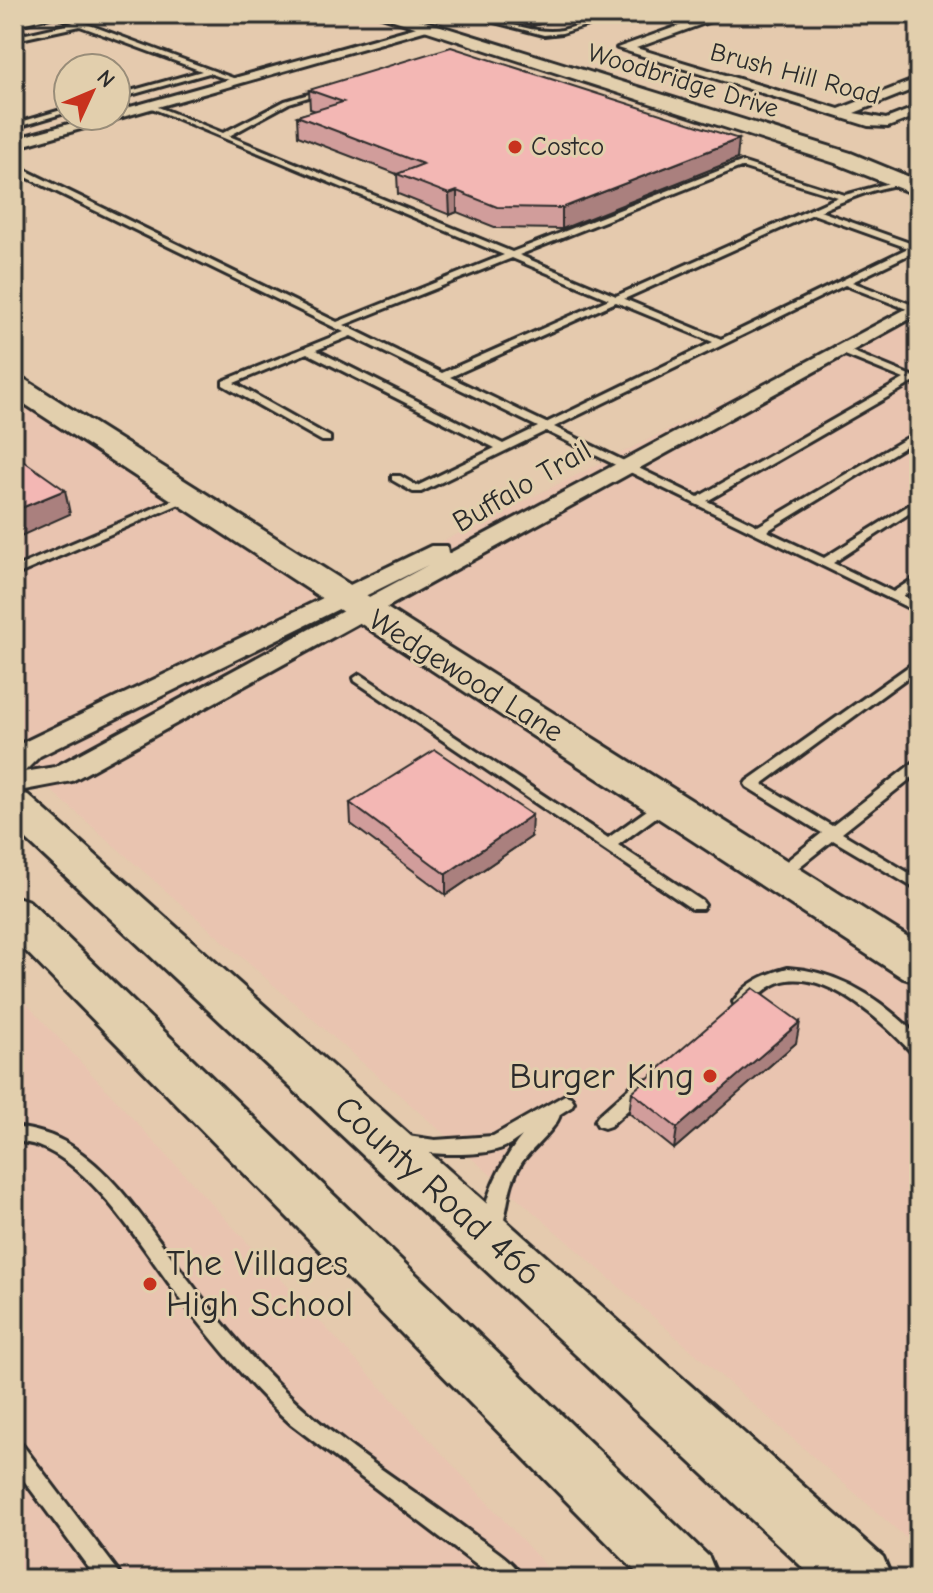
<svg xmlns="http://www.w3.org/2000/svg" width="933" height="1593" font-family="'Comic Neue',sans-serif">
  <rect width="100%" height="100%" fill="#e5caae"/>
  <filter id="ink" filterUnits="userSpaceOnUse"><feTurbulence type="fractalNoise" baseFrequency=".0125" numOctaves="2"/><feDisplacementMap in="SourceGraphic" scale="16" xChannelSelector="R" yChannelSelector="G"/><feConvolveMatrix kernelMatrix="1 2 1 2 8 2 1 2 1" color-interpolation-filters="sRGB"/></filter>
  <g filter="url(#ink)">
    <path fill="#e9c4b0" d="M 919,305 L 919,946 L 351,587 Z
      M 14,397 L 919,985 L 919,1549 L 14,758 Z
      M 14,990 L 558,1579 L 14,1579 Z"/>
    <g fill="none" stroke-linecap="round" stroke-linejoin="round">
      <g stroke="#2b2b2b" stroke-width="6">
        <path id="lane" d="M 47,14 L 60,14 L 241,81 L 238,83 L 209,73 L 116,99 L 116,95 L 202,71 L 80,26 L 25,38 L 14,33 L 14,29 L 26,34 L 74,23 L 54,16 L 14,26 L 14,22 Z
          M 463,14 L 474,14 C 499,20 536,35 562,30 C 583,25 603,14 624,14 L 562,33 L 544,35 Z
          M 323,90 L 328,91 L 289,103 L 229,136 L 512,252 L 741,162 L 845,195 L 904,179 L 919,179 L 919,183 C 885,183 850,198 820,211 L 918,246 L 918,250 L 852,282 L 918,307 L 918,311 L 912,311 L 845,285 L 554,427 L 698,497 L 904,379 L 835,351 L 835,347 L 841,347 L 919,379 L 919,385 L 912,383 L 707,501 L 758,526 L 919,431 L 919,438 L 767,531 L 824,558 L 919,499 L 919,507 L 833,563 L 893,592 L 919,575 L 919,585 L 903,596 L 919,604 L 919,613 L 546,431 L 421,492 L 413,492 L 392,480 L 392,476 L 400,476 L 417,486 L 495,448 L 307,353 L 234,383 L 330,437 L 330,441 L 322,441 L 223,385 L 223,381 L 344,332 L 14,171 L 14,166 L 17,166 L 337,322 L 504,255 L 147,106 L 153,105 L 223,133 L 285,101 ZM 741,167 L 838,197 L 616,296 L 519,255 ZM 813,214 L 908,248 L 721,339 L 624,299 ZM 512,258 L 609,299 L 442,373 L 344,325 ZM 616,302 L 713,342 L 546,423 L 450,377 ZM 351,336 L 538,427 L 503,444 L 316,350 Z
          M 68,108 L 68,112 L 14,128 L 14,124 Z
          M 187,494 L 192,497 L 191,499 L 14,576 L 14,568 Z
          M 919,659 L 919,669 L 762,784 L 832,826 L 914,762 L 919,761 L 919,772 L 842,833 L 919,879 L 919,891 L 833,840 L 784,879 L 774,879 L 772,875 L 774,871 L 822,833 L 747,787 L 745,784 L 747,781 Z
          M 360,674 L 608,838 L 661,800 L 671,800 L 673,803 L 671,806 L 618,845 L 702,901 L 705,905 L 702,909 L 692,909 L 355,681 L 354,678 Z
          M 788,968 C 840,971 884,1001 919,1038 L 919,1056 L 913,1054 C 886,1024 832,974 788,980 C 771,982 759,996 747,1006 L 741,1008 L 735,1006 L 733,1002 C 746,982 766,974 788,968 Z
          M 643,1079 L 649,1081 L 651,1086 L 649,1091 L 610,1126 L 604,1128 L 598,1126 L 595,1121 L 598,1116 L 637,1081 Z
          M 565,1095 L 571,1097 L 574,1102 L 571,1107 L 560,1114 C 558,1127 531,1149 522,1162 C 505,1188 510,1210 499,1234 L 493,1236 L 487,1234 C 475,1208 505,1156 522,1136 C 515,1141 507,1147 499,1149 C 477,1157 417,1155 395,1147 L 392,1142 L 395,1137 L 401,1135 L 435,1140 L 493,1136 Z
          M 14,1127 C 35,1130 53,1134 71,1146 C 115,1174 145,1222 176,1263 C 209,1308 245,1353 286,1392 C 342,1447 412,1488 474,1535 C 490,1547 515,1561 523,1579 L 495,1579 L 291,1424 C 250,1387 216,1344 182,1301 C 145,1253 96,1167 38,1146 C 31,1143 22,1142 14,1141 Z
          M 14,1440 L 21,1443 L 118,1571 L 121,1579 L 97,1579 L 14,1467 Z"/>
      </g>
      <g stroke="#2b2b2b" stroke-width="6">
        <path id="street" d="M 712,14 L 730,14 L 636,48 L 839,109 L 919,78 L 919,87 L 854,113 L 886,119 L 919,106 L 919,115 L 888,127 L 868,126 L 617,48 Z
          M 424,25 L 434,28 L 14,148 L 14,139 L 98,116 L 116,116 L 116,111 Z
          M 919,302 L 919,314 L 72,781 L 14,792 L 14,750 L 20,744 L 431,546 L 447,546 L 448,554 ZM 428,565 L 55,767 L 24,772 L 40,756 Z"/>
      </g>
      <g stroke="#2b2b2b" stroke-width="6">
        <path id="secondary" d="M 375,14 L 402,14 L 851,153 L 919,181 L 919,196 L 835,163 Z
          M 14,377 L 24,379 L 919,944 L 919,983 L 903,978 L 14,397 Z
          M 14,791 L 28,795 L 883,1557 L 892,1579 L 815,1579 L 14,828 Z
          M 14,896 L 29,901 L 709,1557 L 718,1579 L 643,1579 L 14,939 Z"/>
      </g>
      <use href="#lane" fill="#e2cfad" fill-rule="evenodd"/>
      <use href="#street" fill="#e2cfad" fill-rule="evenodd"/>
      <use href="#secondary" fill="#e2cfad" fill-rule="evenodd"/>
    </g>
    <path fill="#d19d9b" stroke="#2b2b2b" stroke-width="2" d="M 495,14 L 577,14 L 533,26 Z
      M 309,90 L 737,159 L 562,229 L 497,228 L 457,212 L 450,215 L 398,194 L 397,174 L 298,136 L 297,116 L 316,111 L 310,109 Z
      M 350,803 L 531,837 L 446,895 L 351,824 Z
      M 796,1043 L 674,1149 L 629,1113 L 632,1092 Z"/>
    <path fill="#aa807e" stroke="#2b2b2b" stroke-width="2" d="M 534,14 L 577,14 L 533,26 Z
      M 739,139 L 737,159 L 562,229 L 562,208 Z
      M 457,191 L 457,212 L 450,215 L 449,194 Z
      M 65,490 L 70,514 L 14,539 L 14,511 Z
      M 532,815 L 531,837 L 446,895 L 446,874 Z
      M 800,1022 L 796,1043 L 674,1149 L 677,1128 Z"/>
    <path fill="#f3b7b4" stroke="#2b2b2b" stroke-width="2" d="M 451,47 L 739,139 L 562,208 L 497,207 L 457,191 L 449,194 L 397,174 L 423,164 L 297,116 L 343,102 L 309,90 Z
      M 14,454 L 65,490 L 14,511 Z
      M 435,750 L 532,815 L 446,874 L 350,803 Z
      M 753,988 L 800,1022 L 677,1128 L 632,1092 Z"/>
  </g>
  <g fill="#c8321e" stroke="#e2cfad" stroke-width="3">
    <circle cx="515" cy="147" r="8"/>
    <circle cx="710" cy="1076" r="8"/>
    <circle cx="150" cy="1284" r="8"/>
  </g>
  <g text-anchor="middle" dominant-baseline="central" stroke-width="6" stroke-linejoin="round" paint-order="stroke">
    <g font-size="26" fill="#2b2b2b" stroke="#e2cfad">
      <text transform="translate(795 74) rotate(15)">Brush Hill Road</text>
      <text transform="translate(683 81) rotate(17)">Woodbridge Drive</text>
    </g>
    <g font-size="26" fill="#2b2b2b" stroke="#e2cfad" text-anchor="start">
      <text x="531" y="147">Costco</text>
    </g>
    <g font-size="30" fill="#2b2b2b" stroke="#e2cfad">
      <text transform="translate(522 486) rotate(-30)">Buffalo Trail</text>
      <text transform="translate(466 676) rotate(32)">Wedgewood Lane</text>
    </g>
    <g font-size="36" fill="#2b2b2b" stroke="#e2cfad" text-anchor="end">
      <text x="694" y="1076">Burger King</text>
      <text x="166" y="1263" text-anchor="start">The Villages<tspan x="166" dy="41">High School</tspan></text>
    </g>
    <g font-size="36" fill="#2b2b2b" stroke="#e2cfad">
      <text transform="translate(438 1191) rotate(42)">County Road 466</text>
    </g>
  </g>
  <rect width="933" height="1593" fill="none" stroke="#e2cfad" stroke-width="48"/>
  <rect x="24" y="24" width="885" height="1545" fill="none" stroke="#2b2b2b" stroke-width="3" filter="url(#ink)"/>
  <g transform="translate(92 92) rotate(46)"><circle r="38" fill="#e2cfad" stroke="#998d79" stroke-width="2"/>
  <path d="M0-6L14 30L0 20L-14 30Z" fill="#c8321e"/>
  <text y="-12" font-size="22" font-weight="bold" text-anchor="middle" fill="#2b2b2b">N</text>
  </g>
</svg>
